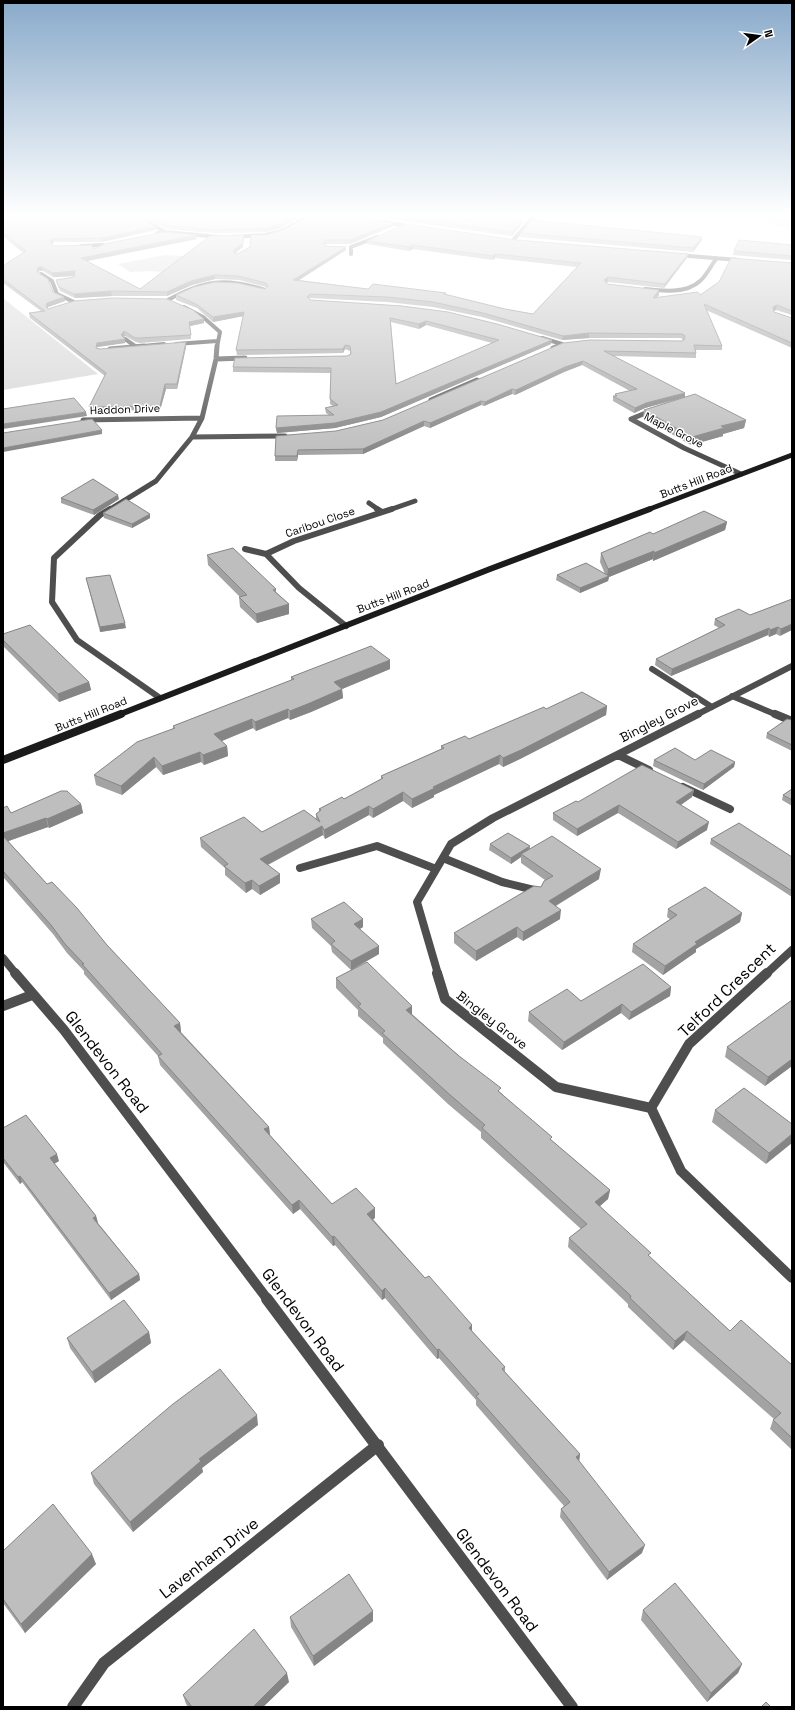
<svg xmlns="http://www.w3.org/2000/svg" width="795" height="1710" font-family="'Space Grotesk',sans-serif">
  <rect width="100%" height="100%" fill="#fff"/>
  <path fill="#d5d5d5" d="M 754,217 L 792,217 L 792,230 Z
    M 165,255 L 212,258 L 192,274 L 150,271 L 130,272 L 118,264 Z
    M 3,298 L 98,374 L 3,390 Z"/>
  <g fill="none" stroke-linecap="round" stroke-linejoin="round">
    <path stroke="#4e4e4e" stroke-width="4" d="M 146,221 L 165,232
      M 383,222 L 413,227
      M 157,233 L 165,232 L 219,237
      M 233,237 L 266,235 L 282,231 L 308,217
      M 514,239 L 533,217
      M 81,246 L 103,245
      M 351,254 L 351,247 L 377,237
      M 677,255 L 739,260
      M 41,274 L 52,281 L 57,294 L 74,302
      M 645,289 C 662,291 686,294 700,281 C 707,275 711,265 717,258
      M 168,300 C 204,280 225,277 265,290
      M 184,307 L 203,317 L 220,332 L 217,347
      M 542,338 L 562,344 L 556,347
      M 125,339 L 135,346
      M 176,344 L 217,341
      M 133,347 L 164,344"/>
    <path stroke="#4e4e4e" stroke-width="5" d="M 553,348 L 558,346
      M 110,349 L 144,346
      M 216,359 L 245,358
      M 431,400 L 477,380
      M 653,410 L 631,419 L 684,448 L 741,474
      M 83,420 L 202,418
      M 192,437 L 285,436
      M 369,503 L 379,510
      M 109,510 L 156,481 L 192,437 L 202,418 L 216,359 L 217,346
      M 389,510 L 415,501"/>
    <path stroke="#4e4e4e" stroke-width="6" d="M 110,509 L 100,515 L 54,558 L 52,602 L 77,640 L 160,698
      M 377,509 L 382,512
      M 245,549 L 266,554
      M 346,626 L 299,588 L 266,554 L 294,541 L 392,509
      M 652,669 L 712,707
      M 732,696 L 777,715
      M 696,715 L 792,666"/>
    <path stroke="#4e4e4e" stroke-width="8" d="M 775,714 L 792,721
      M 618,755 L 649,770
      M 683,787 L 730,809
      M 443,858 L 502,882 L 538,891
      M 300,868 L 377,846 L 436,869
      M 3,958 L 16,974
      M 438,974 L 417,902 L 451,844 L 493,818 L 698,714
      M 766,974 L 792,950"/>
    <path stroke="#4e4e4e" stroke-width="10" d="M 15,973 L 64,1030 L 268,1300
      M 437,973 L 445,999 L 556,1087 L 651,1108
      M 767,973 L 689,1044 L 651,1108 L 681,1171 L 792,1278
      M 3,1006 L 32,995"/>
    <path stroke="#4e4e4e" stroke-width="12" d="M 267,1299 L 572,1707
      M 73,1707 L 104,1663 L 378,1445"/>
    <path stroke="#1b1b1b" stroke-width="5" d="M 647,510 L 792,455"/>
    <path stroke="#1b1b1b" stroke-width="6" d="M 118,715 L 490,569 L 650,509"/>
    <path stroke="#1b1b1b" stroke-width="8" d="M 3,760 L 121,714"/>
  </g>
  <path fill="#a3a3a3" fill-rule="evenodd" d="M 3,217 L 300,217 L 281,228 L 266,232 L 214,233 L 166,229 L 146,218 L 143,219 L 155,230 L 102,242 L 54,242 L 52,244 L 53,246 L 92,248 L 95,249 L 197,235 L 197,239 L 87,261 L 140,289 L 244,239 L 243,247 L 234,253 L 237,254 L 250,247 L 266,235 L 393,223 L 393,226 L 350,244 L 326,244 L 325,245 L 325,246 L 346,250 L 299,280 L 368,289 L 446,295 L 505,309 L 533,314 L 577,267 L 495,258 L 493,260 L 413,249 L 409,251 L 367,244 L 367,241 L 516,240 L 688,254 L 687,258 L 664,288 L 608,282 L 606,283 L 607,284 L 659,295 L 657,297 L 700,295 L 792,263 L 792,315 L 776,310 L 774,311 L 774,312 L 792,318 L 792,348 L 706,310 L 722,346 L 722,350 L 695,350 L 696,353 L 696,358 L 613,356 L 685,397 L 746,420 L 744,428 L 723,434 L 723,436 L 691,445 L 643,418 L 644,410 L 674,400 L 645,408 L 634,413 L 613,401 L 613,396 L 615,396 L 615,394 L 630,391 L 582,365 L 564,372 L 515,395 L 512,394 L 484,406 L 481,405 L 430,428 L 424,426 L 363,454 L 298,455 L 297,461 L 275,461 L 275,456 L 336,431 L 383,420 L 563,343 L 682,341 L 683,340 L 681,338 L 589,338 L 562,340 L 482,317 L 433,307 L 387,302 L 310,298 L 309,299 L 311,300 L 402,306 L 551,344 L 381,417 L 335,428 L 277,433 L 276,428 L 329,415 L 326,413 L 325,408 L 333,406 L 330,404 L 331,373 L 233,372 L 233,367 L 347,356 L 350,354 L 350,351 L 345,349 L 343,353 L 237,355 L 236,350 L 243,316 L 213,322 L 197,308 L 176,300 L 176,295 L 265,289 L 267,288 L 266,287 L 239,280 L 215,279 L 192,285 L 167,296 L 112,296 L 75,298 L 60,291 L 57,284 L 56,280 L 74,277 L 74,276 L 53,277 L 43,271 L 39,271 L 39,273 L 53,292 L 65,301 L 48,307 L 48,309 L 204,323 L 190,326 L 191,339 L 140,343 L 136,342 L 125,336 L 123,337 L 125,339 L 125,343 L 97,347 L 97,348 L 100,349 L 186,347 L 177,389 L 166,389 L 160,410 L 90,411 L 89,407 L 105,376 L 30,318 L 29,313 L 41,311 L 3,283 L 3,266 L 23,253 L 3,236 ZM 391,322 L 419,329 L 426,325 L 492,343 L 396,384 Z
    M 376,217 L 441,217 L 471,219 L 508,218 L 523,219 L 523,223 L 512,236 Z
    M 521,233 L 702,240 L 693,252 L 520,237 Z
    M 792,245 L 792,260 L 733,255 L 734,251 Z
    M 61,498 L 119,499 L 94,515 L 61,503 Z
    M 103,513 L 150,518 L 132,528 L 104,518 Z
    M 727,522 L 725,530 L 653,561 L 653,559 L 609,577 L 608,581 L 580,593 L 556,580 L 557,575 L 605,574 L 600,562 L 601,553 L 653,534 Z
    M 207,555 L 276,589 L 276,592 L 289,604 L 289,614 L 257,623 L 240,607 L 239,597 L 240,597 L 208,565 Z
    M 86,578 L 126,628 L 100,632 Z
    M 792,599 L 780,636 L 776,634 L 769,637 L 768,635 L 671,676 L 655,665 L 656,659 L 719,628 L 714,625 L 715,619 L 750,615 Z
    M 3,634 L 89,682 L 91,690 L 59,702 L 3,646 Z
    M 390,669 L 342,689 L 343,698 L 311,712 L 290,720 L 288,718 L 256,731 L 253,728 L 221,741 L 227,746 L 228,756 L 204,765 L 201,762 L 163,775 L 156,767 L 122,795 L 96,785 L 94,775 L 173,729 L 173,726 L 291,680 L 291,677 Z
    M 607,706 L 606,715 L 520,759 L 503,767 L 499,764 L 434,795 L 434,797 L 412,808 L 403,801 L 373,818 L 369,815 L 325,839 L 323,835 L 268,865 L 280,883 L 260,895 L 252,889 L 246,893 L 225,875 L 225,868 L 201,847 L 200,838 L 262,832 L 316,819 L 316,814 L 319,812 L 319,809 L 344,799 L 381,779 L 381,776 L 441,749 L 441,746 L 469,739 L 546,709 Z
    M 792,720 L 792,751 L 766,738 L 767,733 Z
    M 654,760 L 695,760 L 735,762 L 734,767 L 703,790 L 653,766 Z
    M 792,789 L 792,806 L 782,800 L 783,795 Z
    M 694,790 L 692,797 L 680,805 L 707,830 L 676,849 L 618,813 L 577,836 L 553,820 L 553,813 L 578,802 Z
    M 81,804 L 83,813 L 49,828 L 48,827 L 8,841 L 47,884 L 107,945 L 180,1023 L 181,1032 L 269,1127 L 270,1135 L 332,1204 L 375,1218 L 373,1219 L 425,1278 L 472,1325 L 472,1331 L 505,1367 L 505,1372 L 580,1454 L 579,1461 L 642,1553 L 607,1580 L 560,1517 L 561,1509 L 564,1506 L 476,1405 L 476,1400 L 439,1358 L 437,1359 L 385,1298 L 382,1300 L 335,1245 L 333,1246 L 300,1209 L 293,1214 L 160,1065 L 158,1056 L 84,974 L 84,971 L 67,953 L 53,934 L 3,877 L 3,808 L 11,813 Z
    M 711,839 L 792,857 L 792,897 L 710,844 Z
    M 490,844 L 530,849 L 599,879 L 556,906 L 560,919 L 523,941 L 517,937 L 476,961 L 454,943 L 454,933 L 541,887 L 545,880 L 521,863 L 521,857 L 511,864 L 489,850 Z
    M 668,909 L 742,913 L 740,922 L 696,949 L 696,952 L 663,975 L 632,952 L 633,944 L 670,919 L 667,917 Z
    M 311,919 L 363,919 L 363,927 L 360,929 L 379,954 L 351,970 L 332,952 L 331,946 L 312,928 Z
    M 336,978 L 412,1014 L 501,1093 L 552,1141 L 610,1190 L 608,1199 L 600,1206 L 650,1257 L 730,1331 L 792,1365 L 792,1450 L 770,1429 L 773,1420 L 774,1419 L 684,1340 L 673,1350 L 628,1307 L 628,1304 L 568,1247 L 569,1238 L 581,1229 L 481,1138 L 481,1132 L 448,1104 L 383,1043 L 383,1038 L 358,1016 L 358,1010 L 336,988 Z
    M 671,987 L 670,996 L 629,1020 L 621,1013 L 562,1050 L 528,1021 L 529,1012 L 581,1001 Z
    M 792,1000 L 792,1066 L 765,1086 L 725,1057 L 727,1047 Z
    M 715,1110 L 792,1124 L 766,1164 L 712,1122 Z
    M 3,1128 L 59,1161 L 54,1164 L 96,1216 L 98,1223 L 139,1274 L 140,1280 L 111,1300 L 22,1182 L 20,1184 L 3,1162 Z
    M 149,1332 L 151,1343 L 95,1383 L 70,1348 L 67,1338 Z
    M 258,1425 L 202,1468 L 203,1472 L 133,1532 L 94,1484 L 91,1473 Z
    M 3,1551 L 96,1564 L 25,1633 L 3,1603 Z
    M 643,1610 L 742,1664 L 738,1673 L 707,1702 L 641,1620 Z
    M 373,1611 L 373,1621 L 314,1666 L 291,1627 L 290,1617 Z
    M 289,1682 L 263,1707 L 188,1707 L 186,1704 L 183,1695 Z"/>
  <path fill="#858585" d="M 293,217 L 300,217 L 281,228 L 266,232 L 265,228 Z
    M 523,219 L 523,223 L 512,236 L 512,232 Z
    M 393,223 L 393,226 L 350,244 L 350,240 Z
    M 155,227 L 155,230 L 102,242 L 102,238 Z
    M 197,235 L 197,239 L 82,262 L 81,258 Z
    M 243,235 L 243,247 L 234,254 L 234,250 Z
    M 702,237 L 702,240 L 693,252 L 693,248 Z
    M 53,239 L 54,242 L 51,245 L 50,241 Z
    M 413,245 L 413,249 L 409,251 L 409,247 Z
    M 346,247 L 346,250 L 293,284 L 293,280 Z
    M 495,254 L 495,258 L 493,260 L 493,256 Z
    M 688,254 L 687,258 L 664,288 L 665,284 Z
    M 38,267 L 42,267 L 43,271 L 39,271 L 38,276 L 37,272 Z
    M 75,271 L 75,276 L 53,277 L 52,273 Z
    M 215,275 L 215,279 L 192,285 L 167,296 L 167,292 L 191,281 Z
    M 608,277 L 608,282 L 604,284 L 604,280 Z
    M 659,290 L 659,295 L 653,302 L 653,298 Z
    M 111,291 L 112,296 L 75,298 L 74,294 Z
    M 64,297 L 65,301 L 48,307 L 47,311 L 46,306 L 47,303 Z
    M 777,305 L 776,310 L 772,311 L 773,307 Z
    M 244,312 L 244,316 L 213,322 L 213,317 Z
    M 204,319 L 204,323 L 190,326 L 189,322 Z
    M 426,321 L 426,325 L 419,329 L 419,324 Z
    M 124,331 L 125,336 L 122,339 L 121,335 Z
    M 589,333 L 589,338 L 562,340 L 563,336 Z
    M 125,339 L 125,343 L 97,347 L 97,352 L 96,348 L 97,343 Z
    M 552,340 L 551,344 L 381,417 L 335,428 L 277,433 L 276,428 L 335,423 Z
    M 186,342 L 186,347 L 177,389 L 177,384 Z
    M 345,345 L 345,349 L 343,353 L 343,349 Z
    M 583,361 L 582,365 L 564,372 L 515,395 L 516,390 L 565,367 Z
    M 165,384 L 166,389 L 160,410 L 160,406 Z
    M 512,389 L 512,394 L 484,406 L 485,402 Z
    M 685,393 L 685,397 L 645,408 L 634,413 L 635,408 L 646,403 Z
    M 481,401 L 481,405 L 430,428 L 430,423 Z
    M 86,412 L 87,416 L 3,429 L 3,424 Z
    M 746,420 L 744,428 L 723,434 L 723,436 L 691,445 L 692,437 L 721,426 Z
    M 424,421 L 424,426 L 363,454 L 363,449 Z
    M 102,430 L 102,434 L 3,452 L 3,448 Z
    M 298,450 L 298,455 L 297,461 L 297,456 Z
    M 118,495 L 119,499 L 94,515 L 93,510 Z
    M 150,514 L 150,518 L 132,528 L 132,524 Z
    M 727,522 L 725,530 L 653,561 L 654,553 Z
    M 654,551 L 653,559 L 609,577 L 608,581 L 580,593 L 580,588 L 607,577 L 608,569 Z
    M 289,604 L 289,614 L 257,623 L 256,614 Z
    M 125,623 L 126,628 L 100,632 L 100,627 Z
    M 792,624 L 792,630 L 780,636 L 781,629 Z
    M 778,627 L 776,634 L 769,637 L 770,630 Z
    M 769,628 L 768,635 L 671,676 L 672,669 Z
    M 390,660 L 390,669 L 335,692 L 334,682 Z
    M 89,682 L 91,690 L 59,702 L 58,694 Z
    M 342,689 L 343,698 L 311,712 L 290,720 L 290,711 Z
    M 607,706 L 606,715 L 520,759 L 503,767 L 503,758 Z
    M 288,709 L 288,718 L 256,731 L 255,722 Z
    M 252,719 L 253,728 L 215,744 L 214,734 Z
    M 227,746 L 228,756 L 204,765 L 203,755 Z
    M 200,752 L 201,762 L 163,775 L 162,766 Z
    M 500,755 L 499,764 L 434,795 L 434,797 L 412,808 L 412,799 L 433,787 Z
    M 154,757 L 156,767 L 122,795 L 121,786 Z
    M 735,762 L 734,767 L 703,790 L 704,784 Z
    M 694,790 L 692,797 L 674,810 L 676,802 Z
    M 403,792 L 403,801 L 373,818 L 373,809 Z
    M 81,804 L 83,813 L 49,828 L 47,819 Z
    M 619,805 L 618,813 L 577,836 L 577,829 Z
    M 369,806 L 369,815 L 325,839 L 324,830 Z
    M 46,818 L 48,827 L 3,843 L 3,833 Z
    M 709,822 L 707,830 L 676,849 L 678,842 Z
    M 322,826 L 323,835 L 261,868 L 260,859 Z
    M 530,846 L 529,852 L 521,854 L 521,857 L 511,864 L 511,858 Z
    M 601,869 L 599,879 L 548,910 L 549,901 Z
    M 280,874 L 280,883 L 260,895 L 259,886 Z
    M 252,880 L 252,889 L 246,893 L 245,883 Z
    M 561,910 L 560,919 L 523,941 L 523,932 Z
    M 742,913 L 740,922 L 696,949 L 696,952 L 663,975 L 665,966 L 695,942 Z
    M 363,919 L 363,927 L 354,932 L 354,924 Z
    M 517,927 L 517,937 L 476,961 L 476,951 Z
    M 379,946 L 379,954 L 351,970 L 351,961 Z
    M 671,987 L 670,996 L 629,1020 L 631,1012 Z
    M 622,1004 L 621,1013 L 562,1050 L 564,1042 Z
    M 412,1006 L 412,1016 L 406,1010 Z
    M 180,1023 L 181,1032 L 176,1035 L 174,1026 Z
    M 792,1059 L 792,1066 L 765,1086 L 768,1077 Z
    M 269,1127 L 270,1136 L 264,1129 Z
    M 792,1134 L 792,1143 L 766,1164 L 769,1153 Z
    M 57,1154 L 59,1161 L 52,1165 L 50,1158 Z
    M 20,1176 L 22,1182 L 20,1184 L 18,1177 Z
    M 610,1190 L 608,1199 L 593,1212 L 595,1202 Z
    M 299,1200 L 300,1209 L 293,1214 L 292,1205 Z
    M 375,1208 L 375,1218 L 368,1223 L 367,1214 Z
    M 96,1216 L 98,1223 L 93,1218 Z
    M 334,1236 L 335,1245 L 333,1246 L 332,1237 Z
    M 139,1274 L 140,1280 L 111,1300 L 109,1293 Z
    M 385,1288 L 385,1298 L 382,1300 L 382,1291 Z
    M 472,1325 L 472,1335 L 469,1328 Z
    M 687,1331 L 684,1340 L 673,1350 L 675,1341 Z
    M 149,1332 L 151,1343 L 95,1383 L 92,1372 Z
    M 439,1349 L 439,1358 L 437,1359 L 437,1350 Z
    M 257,1415 L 258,1425 L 202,1468 L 203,1472 L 133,1532 L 130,1522 L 199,1459 Z
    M 580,1454 L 579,1462 L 576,1457 Z
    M 645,1545 L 642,1553 L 607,1580 L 609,1572 Z
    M 92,1554 L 96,1564 L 25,1633 L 21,1624 Z
    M 373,1611 L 373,1621 L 314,1666 L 313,1656 Z
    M 742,1664 L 738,1673 L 707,1702 L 711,1693 Z
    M 287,1673 L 289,1682 L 263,1707 L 253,1707 Z"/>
  <path fill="#bebebe" stroke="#858585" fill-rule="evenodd" d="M 3,217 L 143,217 L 143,219 L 155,227 L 102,238 L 53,239 L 50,241 L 53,246 L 92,245 L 92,248 L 95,249 L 104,244 L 165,232 L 197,235 L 81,258 L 140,289 L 210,236 L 243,235 L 243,243 L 234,250 L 234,253 L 237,254 L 250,247 L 251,235 L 266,235 L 283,230 L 308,217 L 354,217 L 393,223 L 350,240 L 325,240 L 323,243 L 325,246 L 346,247 L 293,280 L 368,289 L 373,284 L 446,293 L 444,294 L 505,309 L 533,314 L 581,263 L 495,254 L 493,256 L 413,245 L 409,247 L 367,241 L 406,224 L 516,240 L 688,254 L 665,284 L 608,277 L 604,280 L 607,284 L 659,290 L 653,298 L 698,292 L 700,295 L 719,282 L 731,258 L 792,263 L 792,311 L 777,305 L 773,307 L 774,312 L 792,318 L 792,343 L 704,304 L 722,346 L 694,345 L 696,353 L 604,351 L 685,393 L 646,403 L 635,408 L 613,396 L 617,396 L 615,394 L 637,389 L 583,361 L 565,367 L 516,390 L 512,389 L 485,402 L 481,401 L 430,423 L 424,421 L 363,449 L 298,450 L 297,456 L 275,456 L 276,436 L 336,431 L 383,420 L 563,343 L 590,340 L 682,341 L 684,340 L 685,336 L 682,334 L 589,333 L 563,336 L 483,313 L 433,302 L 387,297 L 310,294 L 307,297 L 311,300 L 402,306 L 448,312 L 497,324 L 552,340 L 381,412 L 335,423 L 276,428 L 277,416 L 334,415 L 325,408 L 338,405 L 330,399 L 331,368 L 233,367 L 235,358 L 347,356 L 351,354 L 350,346 L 345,345 L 343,349 L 236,350 L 244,312 L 213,317 L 196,304 L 176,295 L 194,287 L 215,282 L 237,283 L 265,289 L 268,286 L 266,283 L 238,276 L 215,275 L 191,281 L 167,292 L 111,291 L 74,294 L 59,287 L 56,280 L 74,277 L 75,271 L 52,273 L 42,267 L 38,267 L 37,272 L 48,279 L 53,292 L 64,297 L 47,303 L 46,306 L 48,309 L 74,301 L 112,298 L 167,299 L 193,310 L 204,319 L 189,322 L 191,335 L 140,338 L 135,338 L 124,331 L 121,335 L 125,339 L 97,343 L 96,348 L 100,349 L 186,342 L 177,384 L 165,384 L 160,406 L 89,407 L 106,373 L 29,313 L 45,311 L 3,279 L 3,266 L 26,251 L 3,233 ZM 390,318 L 419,324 L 426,321 L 499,340 L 396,384 Z
    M 152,217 L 293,217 L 281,224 L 265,228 L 214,230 L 166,225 Z
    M 403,217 L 441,217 L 471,219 L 473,217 L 508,217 L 508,218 L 523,219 L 512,232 Z
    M 532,220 L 702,237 L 693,248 L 521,233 Z
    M 739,240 L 792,245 L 792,256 L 734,251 Z
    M 695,394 L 746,420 L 721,426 L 724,428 L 692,437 L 644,410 Z
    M 74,398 L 86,412 L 3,424 L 3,409 Z
    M 92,419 L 102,430 L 3,448 L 3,433 Z
    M 93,479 L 118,495 L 93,510 L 61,498 Z
    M 126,499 L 150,514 L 132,524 L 103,513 Z
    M 704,511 L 727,522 L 654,553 L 654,551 L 608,569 L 601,553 L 650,532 L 653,534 Z
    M 233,548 L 276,589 L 273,590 L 289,604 L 256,614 L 239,597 L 247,595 L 207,555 Z
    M 586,563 L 609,576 L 580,588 L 557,575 Z
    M 110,575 L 125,623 L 100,627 L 86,578 Z
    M 792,599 L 792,624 L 781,629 L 778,627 L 770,630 L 769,628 L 672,669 L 656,659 L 725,625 L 715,619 L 739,609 L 750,615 Z
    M 30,625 L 89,682 L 58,694 L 3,640 L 3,634 Z
    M 371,646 L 390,660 L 334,682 L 342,689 L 310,703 L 290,711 L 288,709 L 255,722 L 252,719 L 214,734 L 227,746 L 203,755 L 200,752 L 162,766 L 154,757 L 121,786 L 94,775 L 137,742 L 175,728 L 173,726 L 294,679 L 291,677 Z
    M 582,692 L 607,706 L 521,750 L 503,758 L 500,755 L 433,787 L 435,788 L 412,799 L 403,792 L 373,809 L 369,806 L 324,830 L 322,826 L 260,859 L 280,874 L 259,886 L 252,880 L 245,883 L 224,866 L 228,864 L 200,838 L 244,817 L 262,832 L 304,810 L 320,822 L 316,814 L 321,810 L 319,809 L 342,797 L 344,799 L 383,778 L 381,776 L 444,748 L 441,746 L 465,736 L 469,739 L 544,707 L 546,709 Z
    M 787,719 L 792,720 L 792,745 L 767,733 Z
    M 675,748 L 695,760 L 711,750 L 735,762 L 704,784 L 654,760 Z
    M 642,765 L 694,790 L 676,802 L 709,822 L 678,842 L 619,805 L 577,829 L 553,813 L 576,801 L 578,802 Z
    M 792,789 L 792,800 L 783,795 Z
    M 61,791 L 67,791 L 81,804 L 47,819 L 46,818 L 3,833 L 3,808 L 7,806 L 11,813 Z
    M 739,823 L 792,857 L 792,891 L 711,839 Z
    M 508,833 L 530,846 L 511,858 L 490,844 Z
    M 3,836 L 47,884 L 52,882 L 77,908 L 107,945 L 180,1023 L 174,1026 L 269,1127 L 264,1129 L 332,1204 L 356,1188 L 375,1208 L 367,1214 L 425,1278 L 429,1276 L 472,1325 L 469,1328 L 505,1367 L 502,1369 L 580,1454 L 576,1457 L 645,1545 L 609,1572 L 561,1509 L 570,1502 L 476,1396 L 479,1394 L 439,1349 L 437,1350 L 385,1288 L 382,1291 L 334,1236 L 332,1237 L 299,1200 L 292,1205 L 158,1056 L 162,1054 L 82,964 L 84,964 L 65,944 L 51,925 L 3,871 Z
    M 552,836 L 601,869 L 549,901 L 561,910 L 523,932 L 517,927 L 476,951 L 454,933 L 534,886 L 541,887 L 544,881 L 553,876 L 521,854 Z
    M 705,887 L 742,913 L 695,942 L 697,944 L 665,966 L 633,944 L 677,915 L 668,909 Z
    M 344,902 L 363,919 L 354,924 L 379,946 L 351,961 L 331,944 L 335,941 L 311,919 Z
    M 367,962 L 412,1006 L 406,1010 L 459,1056 L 501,1088 L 498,1091 L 552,1137 L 550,1139 L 610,1190 L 595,1202 L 651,1253 L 648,1255 L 730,1331 L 741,1320 L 792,1365 L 792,1438 L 773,1420 L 781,1413 L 687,1331 L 675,1341 L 630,1298 L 631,1296 L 569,1238 L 587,1224 L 482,1128 L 485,1125 L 449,1094 L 382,1033 L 385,1031 L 358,1006 L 361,1004 L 336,978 Z
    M 643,964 L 671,987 L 631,1012 L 622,1004 L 564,1042 L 529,1012 L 567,989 L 581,1001 Z
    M 792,1000 L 792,1059 L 768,1077 L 727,1047 Z
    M 744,1088 L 792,1124 L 792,1134 L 769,1153 L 715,1110 Z
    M 26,1115 L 57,1154 L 50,1158 L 96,1216 L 93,1218 L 139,1274 L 109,1293 L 20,1176 L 18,1177 L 3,1158 L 3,1128 Z
    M 124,1300 L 149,1332 L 92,1372 L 67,1338 Z
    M 220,1369 L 257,1415 L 199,1459 L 201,1461 L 130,1522 L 91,1473 L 173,1404 Z
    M 53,1504 L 92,1554 L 21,1624 L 3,1599 L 3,1551 Z
    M 349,1574 L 373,1611 L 313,1656 L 290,1617 Z
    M 675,1583 L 742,1664 L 711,1693 L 643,1610 Z
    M 254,1629 L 287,1673 L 253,1707 L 192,1707 L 183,1695 Z
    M 766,1702 L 771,1707 L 761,1707 Z"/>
  <linearGradient id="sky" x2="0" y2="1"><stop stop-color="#89aaca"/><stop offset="0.47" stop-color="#fff"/><stop offset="1" stop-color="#fff" stop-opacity="0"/></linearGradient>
  <rect width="795" height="457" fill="url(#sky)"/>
  <g text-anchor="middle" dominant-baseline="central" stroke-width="3" stroke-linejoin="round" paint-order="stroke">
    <g font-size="11" fill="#000" stroke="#fff">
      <text transform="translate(125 409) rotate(-2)">Haddon Drive</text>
      <text transform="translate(674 430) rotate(27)">Maple Grove</text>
      <text transform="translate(696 481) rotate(-21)">Butts Hill Road</text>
      <text transform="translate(320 522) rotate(-19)">Caribou Close</text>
      <text transform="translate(393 596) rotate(-21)">Butts Hill Road</text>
      <text transform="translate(91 714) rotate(-22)">Butts Hill Road</text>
    </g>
    <g font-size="13" fill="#000" stroke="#fff">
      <text transform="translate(659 719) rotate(-27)">Bingley Grove</text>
      <text transform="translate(492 1020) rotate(38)">Bingley Grove</text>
    </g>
    <g font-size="16" fill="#000" stroke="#fff">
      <text transform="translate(727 990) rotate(-44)">Telford Crescent</text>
      <text transform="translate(107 1062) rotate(52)">Glendevon Road</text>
      <text transform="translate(303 1320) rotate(53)">Glendevon Road</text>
      <text transform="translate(209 1558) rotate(-38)">Lavenham Drive</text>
      <text transform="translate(497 1580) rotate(53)">Glendevon Road</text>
    </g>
  </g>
  <rect width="795" height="1710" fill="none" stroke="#000000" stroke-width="8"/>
  <g transform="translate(759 36) rotate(76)" stroke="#ffffff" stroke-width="3" paint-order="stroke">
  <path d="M0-3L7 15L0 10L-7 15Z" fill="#000000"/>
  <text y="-6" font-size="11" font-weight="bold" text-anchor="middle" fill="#000000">N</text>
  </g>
</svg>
